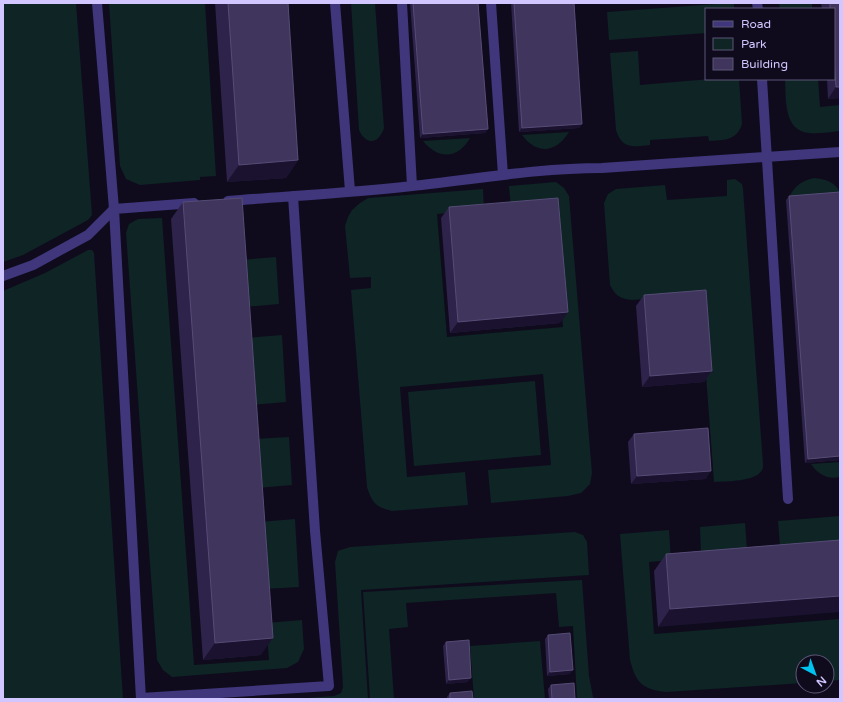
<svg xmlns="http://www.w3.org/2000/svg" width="843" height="702" font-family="'Varela Round',sans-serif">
  <rect width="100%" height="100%" fill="#0f0b1c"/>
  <path fill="#0e2425" d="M 3,3 L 76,3 L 92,215 L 88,220 L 23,255 L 3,262 Z
    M 109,3 L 205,3 L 216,176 L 200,177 L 200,180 L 140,185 L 126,179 L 120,166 Z
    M 351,3 L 375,3 L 384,128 C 379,144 366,146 359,130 Z
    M 730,3 L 734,3 L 734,9 L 706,9 L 706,33 L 609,40 L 607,12 Z
    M 779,3 L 812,3 L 812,9 L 780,9 Z
    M 638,51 L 640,85 L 710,79 L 739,79 L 742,124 C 737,141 723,140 709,141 L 708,136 L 650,140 L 650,145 C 632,147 622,149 616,130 L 610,53 Z
    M 785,79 L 818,79 L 820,107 L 840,105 L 840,131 C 830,132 819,134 809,133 C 783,131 786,97 785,79 Z
    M 569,132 C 556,153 537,155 522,135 Z
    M 470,138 C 458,159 439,160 423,141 Z
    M 814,178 C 825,179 836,182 840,193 L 789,197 C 795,186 801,181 814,178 Z
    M 735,179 L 742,184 L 743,189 L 763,464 C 763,466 763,469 762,470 C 756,482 726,481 714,482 L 700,295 L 631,300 C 619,298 616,296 610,285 L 604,203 L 608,194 L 616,189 L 665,185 L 667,200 L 727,196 L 727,180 Z
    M 556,182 L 564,188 L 569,196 L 592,473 L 590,484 L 581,493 L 568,496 L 491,503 L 488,470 L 551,465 L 543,374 L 400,387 L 407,477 L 465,472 L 468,505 L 392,511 C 376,507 372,503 367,487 L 351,290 L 371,288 L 371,277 L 350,278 L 345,226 L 348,217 L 352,210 L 360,203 L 368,198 L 483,189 L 484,210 L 437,214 L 447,337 L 563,327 L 553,204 L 511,208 L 509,186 Z
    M 162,218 L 194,665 L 269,660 L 266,623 L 302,620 L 304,649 L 298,662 L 287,668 L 172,677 L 163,670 L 157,660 L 126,233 L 129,224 L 138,219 Z
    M 88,250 L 92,250 L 94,253 L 123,699 L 3,699 L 3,291 L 45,273 Z
    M 276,257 L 279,304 L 244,307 L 240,260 Z
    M 282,335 L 286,402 L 250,405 L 246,338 Z
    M 535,381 L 541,455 L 414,466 L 408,392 Z
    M 289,437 L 292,485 L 257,488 L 253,439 Z
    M 840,462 L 840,477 C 827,480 818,474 811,464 Z
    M 840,516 L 840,541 L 780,546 L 778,521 Z
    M 295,519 L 299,587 L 264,589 L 259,522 Z
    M 745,523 L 747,549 L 701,553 L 700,527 Z
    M 669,530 L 671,560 L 649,562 L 654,634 L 840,619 L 840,680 L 827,681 L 827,662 L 803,662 L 803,683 L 666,692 C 642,689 636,683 630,660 L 620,534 Z
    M 575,532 L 583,535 L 587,542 L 589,575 L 361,590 L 368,699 L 293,699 L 334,696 L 341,693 L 343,687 L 335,562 L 338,551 L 350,547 Z
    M 582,580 L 589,676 L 593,697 L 595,699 L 577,699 L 573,626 L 559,627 L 556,593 L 406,603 L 408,627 L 389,629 L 394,699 L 370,699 L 363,592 Z
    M 540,641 L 545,699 L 474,699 L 470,646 Z"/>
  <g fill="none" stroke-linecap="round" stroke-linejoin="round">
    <path stroke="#3f367b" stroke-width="10" d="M 97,3 L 114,209 L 141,699
      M 335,3 L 350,191
      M 402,3 L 412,186
      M 491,3 L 503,175
      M 757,3 L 758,9
      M 762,79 L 788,499
      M 228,201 C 290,196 351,193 412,186 C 476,179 539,168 602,168 L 840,152
      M 114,209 L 194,203
      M 141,698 L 329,686 L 315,531 L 293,196"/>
    <path stroke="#3f367b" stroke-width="10" d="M 3,276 L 33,265 L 88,235 L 114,209"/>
  </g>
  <path fill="#2e234a" d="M 215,3 L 288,3 L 298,160 L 286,178 L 227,182 Z
    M 410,3 L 478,3 L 488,129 L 485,133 L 420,138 Z
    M 511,3 L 574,3 L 582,124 L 579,128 L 519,132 Z
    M 821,3 L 840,3 L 840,98 L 828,99 L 827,79 L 834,79 L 834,9 L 822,9 Z
    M 840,192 L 840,460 L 805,463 L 786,200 L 789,196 Z
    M 183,202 L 261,655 L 203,660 L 171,219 Z
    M 449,207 L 560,323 L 450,333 L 441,218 Z
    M 644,295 L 712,371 L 704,382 L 642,387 L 636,306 Z
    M 634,434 L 706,479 L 631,484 L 628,442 Z
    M 840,540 L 658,627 L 654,571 L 666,554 Z
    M 548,635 L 570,674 L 547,676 L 545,639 Z
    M 446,642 L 468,682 L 446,684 L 443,646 Z
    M 551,685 L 575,699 L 549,699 L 548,689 Z
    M 450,693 L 473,699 L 447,699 L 447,697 Z"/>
  <path fill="#1a122f" d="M 836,87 L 840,87 L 840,98 L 828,99 Z
    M 582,124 L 579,128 L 519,132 L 522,128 Z
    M 488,129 L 485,133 L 420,138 L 423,134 Z
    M 298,160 L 286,178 L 227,182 L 239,165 Z
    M 568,312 L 560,323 L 450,333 L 458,322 Z
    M 712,371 L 704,382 L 642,387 L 650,376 Z
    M 840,456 L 840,460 L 805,463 L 808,459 Z
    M 711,471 L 706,479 L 631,484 L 637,476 Z
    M 840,596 L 840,612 L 658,627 L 670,609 Z
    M 273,638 L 261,655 L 203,660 L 215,643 Z
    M 573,670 L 570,674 L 547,676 L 550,672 Z
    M 471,678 L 468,682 L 446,684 L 449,680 Z"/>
  <path fill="#40355d" stroke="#564c76" d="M 228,3 L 288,3 L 298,160 L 239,165 Z
    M 413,3 L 478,3 L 488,129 L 423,134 Z
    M 514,3 L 574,3 L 582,124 L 522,128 Z
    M 830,3 L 840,3 L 840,87 L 836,87 L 834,60 L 834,9 L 830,9 Z
    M 840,192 L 840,456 L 808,459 L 789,196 Z
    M 242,198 L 273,638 L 215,643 L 183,202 Z
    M 558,198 L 568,312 L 458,322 L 449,207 Z
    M 706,290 L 712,371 L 650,376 L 644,295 Z
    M 708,428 L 711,471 L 637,476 L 634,434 Z
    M 840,540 L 840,596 L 670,609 L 666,554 Z
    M 570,633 L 573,670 L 550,672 L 548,635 Z
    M 469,640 L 471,678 L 449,680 L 446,642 Z
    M 574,683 L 575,699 L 552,699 L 551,685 Z
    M 472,691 L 473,699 L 450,699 L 450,693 Z"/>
  <rect width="843" height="702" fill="none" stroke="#d1c6ff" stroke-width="8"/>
  <rect x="705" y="8" width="130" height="72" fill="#0f0b1c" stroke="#5d5677"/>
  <rect x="713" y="21" width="20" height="6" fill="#3f367b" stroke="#5d5677"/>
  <text x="741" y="28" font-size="12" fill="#d1c6ff">Road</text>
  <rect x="713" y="38" width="20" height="12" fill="#0e2425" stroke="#5d5677"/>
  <text x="741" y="48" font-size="12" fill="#d1c6ff">Park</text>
  <rect x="713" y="58" width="20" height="12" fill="#40355d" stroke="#5d5677"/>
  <text x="741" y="68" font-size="12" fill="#d1c6ff">Building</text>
  <g transform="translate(815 674) rotate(139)"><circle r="19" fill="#0f0b1c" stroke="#5d5677"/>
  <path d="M0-3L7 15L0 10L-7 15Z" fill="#01c3ef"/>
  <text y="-6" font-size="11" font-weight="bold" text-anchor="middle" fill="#d1c6ff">N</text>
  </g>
</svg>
